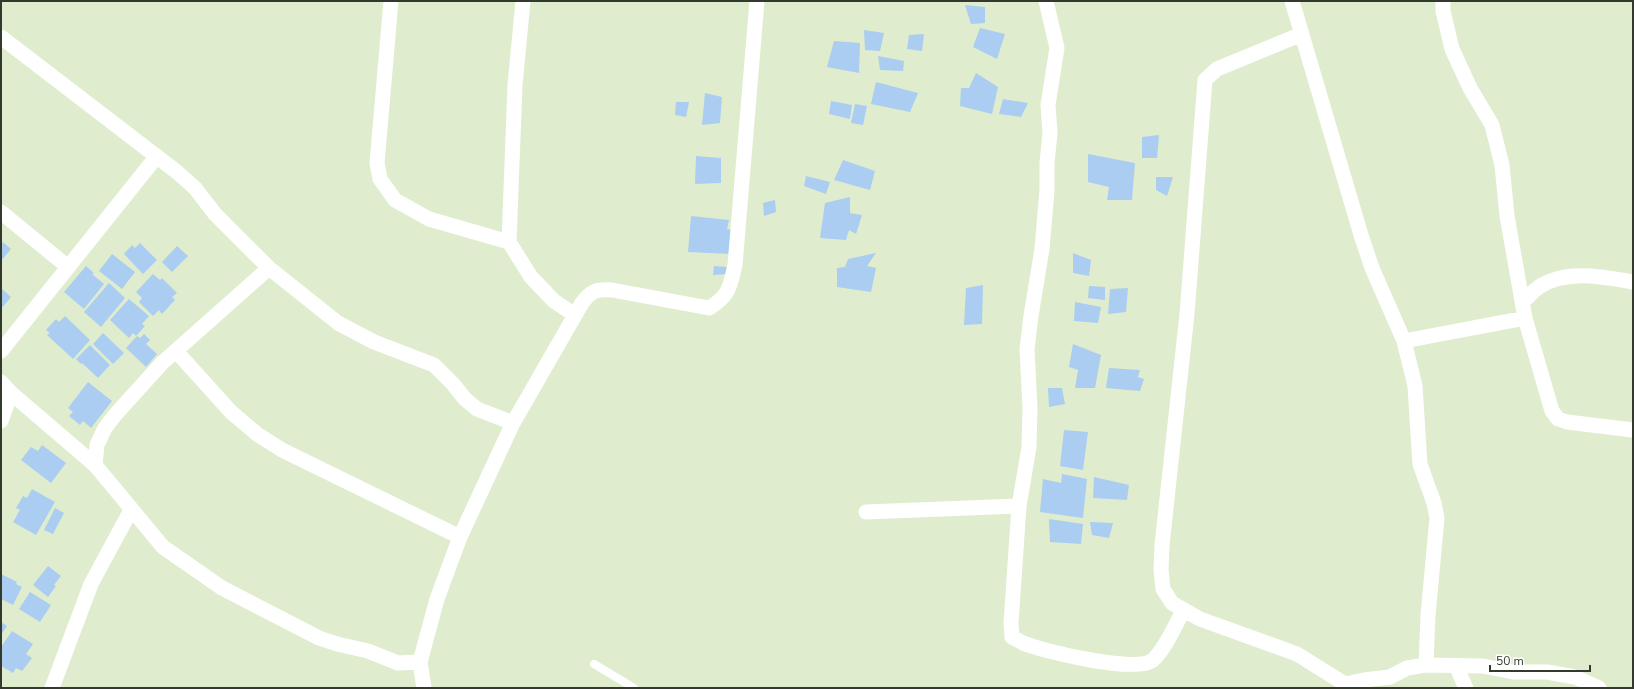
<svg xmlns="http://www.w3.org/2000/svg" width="1634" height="689" font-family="'Nunito Sans',sans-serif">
  <rect width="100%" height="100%" fill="#dfedce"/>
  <path fill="#aacdf1" d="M 965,5 L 985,7 L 985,23 L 971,24 Z
    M 980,28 L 1005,34 L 997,59 L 973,47 Z
    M 864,30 L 884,33 L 880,51 L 865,50 Z
    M 924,34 L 922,51 L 907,49 L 909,35 Z
    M 834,41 L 860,43 L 859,73 L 827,67 Z
    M 878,56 L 904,61 L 903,71 L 880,70 Z
    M 976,73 L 998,87 L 992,114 L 960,106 L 961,88 L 969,88 Z
    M 876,82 L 918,93 L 910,112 L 871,104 Z
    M 705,93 L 722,97 L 720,123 L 702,125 Z
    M 1003,99 L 1028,103 L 1021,117 L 999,114 Z
    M 831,101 L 852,105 L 850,119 L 829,114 Z
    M 676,102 L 689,102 L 686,117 L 675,115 Z
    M 855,104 L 867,106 L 863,125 L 851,123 Z
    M 1159,135 L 1157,158 L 1142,158 L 1142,137 Z
    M 1088,154 L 1135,163 L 1132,200 L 1107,200 L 1109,187 L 1088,182 Z
    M 696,156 L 721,158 L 721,183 L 695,184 Z
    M 843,160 L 875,171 L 870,190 L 834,180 Z
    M 806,176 L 830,182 L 826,194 L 804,186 Z
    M 1156,177 L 1173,177 L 1167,196 L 1156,190 Z
    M 850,197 L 850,213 L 862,215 L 856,234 L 849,230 L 846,240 L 820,238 L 825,203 Z
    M 775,200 L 776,212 L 764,216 L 763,203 Z
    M 691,216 L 729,220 L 727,229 L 732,230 L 730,254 L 688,252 Z
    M 3,242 L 11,249 L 1,261 L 1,244 Z
    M 140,243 L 157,260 L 143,274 L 124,254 L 132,245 L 135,248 Z
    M 177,246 L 188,256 L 172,272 L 162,262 Z
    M 876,253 L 867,266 L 876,268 L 871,292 L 837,287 L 837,268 L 845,267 L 848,259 Z
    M 1073,253 L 1091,260 L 1089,276 L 1073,273 Z
    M 112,254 L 135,272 L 122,289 L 99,271 Z
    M 86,266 L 94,273 L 92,274 L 104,284 L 84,309 L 64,292 Z
    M 714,266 L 727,267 L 727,274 L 713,275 Z
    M 153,274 L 160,280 L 162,278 L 177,293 L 172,297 L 175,300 L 162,314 L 159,310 L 153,316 L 139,302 L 142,298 L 136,292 Z
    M 109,283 L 125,298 L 101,327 L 84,312 Z
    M 983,285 L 982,324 L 964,325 L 966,288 Z
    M 1089,286 L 1105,287 L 1105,300 L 1088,298 Z
    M 1,288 L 11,297 L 1,309 Z
    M 1128,288 L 1126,312 L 1108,314 L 1110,289 Z
    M 129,299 L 149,316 L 142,324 L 145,326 L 136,336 L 133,333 L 129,338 L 110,320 Z
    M 1075,302 L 1101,307 L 1098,323 L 1074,321 Z
    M 65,316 L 90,340 L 73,359 L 47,335 L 50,333 L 46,330 L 56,319 L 59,322 Z
    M 103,333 L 124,353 L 113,364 L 93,344 Z
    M 144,334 L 150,340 L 146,344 L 157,354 L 146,367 L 126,348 L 137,336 L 140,338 Z
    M 1073,344 L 1101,355 L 1095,388 L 1075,388 L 1078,370 L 1069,367 Z
    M 90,345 L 110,365 L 98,378 L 82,363 L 81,364 L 76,359 Z
    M 1109,368 L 1140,370 L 1138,377 L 1144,379 L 1140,391 L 1106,388 Z
    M 88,382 L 112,401 L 91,428 L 83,421 L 80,425 L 69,416 L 73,412 L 68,408 Z
    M 1048,388 L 1062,388 L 1065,404 L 1049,407 Z
    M 1064,430 L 1088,432 L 1083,470 L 1060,466 Z
    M 42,445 L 66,463 L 51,483 L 21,460 L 31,447 L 38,451 Z
    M 1062,474 L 1087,479 L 1083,518 L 1040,512 L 1043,479 L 1061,483 Z
    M 1094,477 L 1129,485 L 1127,500 L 1093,498 Z
    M 32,489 L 55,502 L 36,535 L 13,522 L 20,510 L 16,508 L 23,496 L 27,498 Z
    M 55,508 L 64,513 L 53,534 L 44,530 Z
    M 1049,519 L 1083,524 L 1081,544 L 1050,542 Z
    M 1090,522 L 1113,523 L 1109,538 L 1092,535 Z
    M 48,566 L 61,576 L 54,585 L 56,586 L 48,597 L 33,585 Z
    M 1,574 L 17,582 L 16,584 L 22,587 L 13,605 L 1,599 Z
    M 30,592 L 51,605 L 40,622 L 19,609 Z
    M 1,622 L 7,626 L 1,635 Z
    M 12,631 L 33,644 L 26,654 L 32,658 L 22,671 L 16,668 L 13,673 L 1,666 L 1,647 Z"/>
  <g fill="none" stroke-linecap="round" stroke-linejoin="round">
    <path stroke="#fff" stroke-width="8" d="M 594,664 L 634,688"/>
    <path stroke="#fff" stroke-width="15" d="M 391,1 L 377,163 L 380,179 L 395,200 L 429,219 L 509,242 L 531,277 L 554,301 L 575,315
      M 1046,1 L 1057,48 L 1048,105 L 1050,133 L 1047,163 L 1047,190 L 1042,249 L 1031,316 L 1027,349 L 1030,409 L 1029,447 L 1019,506 L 1011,623 L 1012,637 C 1016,639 1019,641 1023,643 C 1042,651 1137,674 1153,660 C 1165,649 1175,626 1183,611
      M 1292,1 L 1361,235 L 1372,268 L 1404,341 L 1415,386 L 1420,464 L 1434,503 L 1437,518 L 1428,615 L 1426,665
      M 1443,1 L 1443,11 L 1452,49 L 1470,88 L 1492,125 L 1502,165 L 1507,216 L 1525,318 L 1552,411 L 1558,419 L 1567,422 L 1633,430
      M 1302,34 L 1217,69 L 1205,80 L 1187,314 L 1162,545 L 1161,570 L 1163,589 L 1172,603 L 1200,619 L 1297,654 L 1345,684 L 1364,680 L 1390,677 L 1407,668 L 1426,665 L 1483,666 L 1513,672 L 1547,672 L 1575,677 L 1599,688
      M 1,37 L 177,172 L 195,188 L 215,214 L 269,268 L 338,323 L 374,342 L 434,365 L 453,384 L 465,399 L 477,409 L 513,423
      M 1,212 L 68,267
      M 509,242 L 515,85 L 523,1
      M 1523,302 C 1528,297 1533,291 1539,287 C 1566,269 1603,277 1633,282
      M 1404,341 L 1525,318
      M 1,351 L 157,156
      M 176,351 L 231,412 L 257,434 L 282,450 L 460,537
      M 1,382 L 11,393 L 95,465 L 163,547 L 222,588 L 319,638 L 337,644 L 368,651 L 398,663 L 420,662
      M 1,421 L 11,393
      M 95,465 L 97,445 L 105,428 L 115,415 L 162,363 L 269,268
      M 866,512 L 1019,506
      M 1456,666 L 1466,688
      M 52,688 L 91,584 L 131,510
      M 424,688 L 420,662 L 437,599 L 460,537 L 513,423 L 582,303 C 591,291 596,289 612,290 L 709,308 C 729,296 730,287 735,265 L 757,1"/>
  </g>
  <rect width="1634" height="689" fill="none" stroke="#34392e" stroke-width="4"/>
  <path d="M1490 665v6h100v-6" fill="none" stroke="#34392e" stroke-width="2"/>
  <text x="1496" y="665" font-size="12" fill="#34392e" stroke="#ffffff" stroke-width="3" paint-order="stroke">50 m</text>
</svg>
